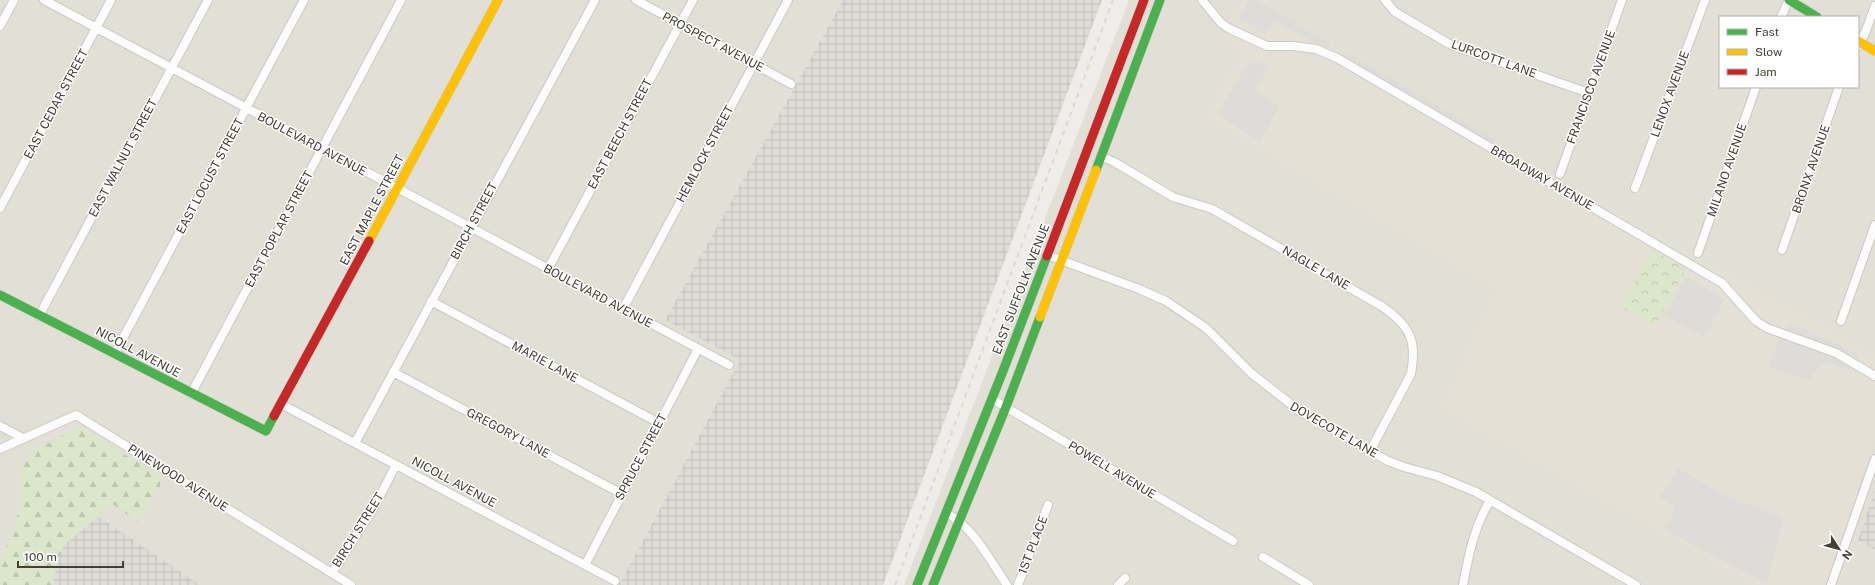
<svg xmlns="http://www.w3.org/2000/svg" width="1875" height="585" font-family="'Public Sans',sans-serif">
  <defs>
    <pattern id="industrial-grid" width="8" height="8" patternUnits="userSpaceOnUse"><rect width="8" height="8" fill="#dedcd7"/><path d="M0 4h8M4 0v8" fill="none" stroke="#c0beb9"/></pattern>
    <pattern id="forest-firs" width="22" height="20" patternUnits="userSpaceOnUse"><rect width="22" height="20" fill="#dbe6cb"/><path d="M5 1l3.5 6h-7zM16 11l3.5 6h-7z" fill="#bdc6af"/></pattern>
    <pattern id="park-crowns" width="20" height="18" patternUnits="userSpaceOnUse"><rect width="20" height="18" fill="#dbe6cb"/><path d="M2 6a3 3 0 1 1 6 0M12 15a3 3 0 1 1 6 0" fill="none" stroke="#bdc6af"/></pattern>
  </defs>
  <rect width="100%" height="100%" fill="#eeede9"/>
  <path fill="#e2dfd7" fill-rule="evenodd" d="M 0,0 L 843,0 L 665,320 L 740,360 L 619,585 L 0,585 Z
    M 1129,0 L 1875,0 L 1875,489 L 1858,539 L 1875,550 L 1875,585 L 904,585 ZM 1720,17 L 1858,17 L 1858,87 L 1720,87 Z"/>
  <path fill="url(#industrial-grid)" d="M 843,0 L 1102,0 L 883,585 L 619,585 L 740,360 L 665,320 Z
    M 1875,489 L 1875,550 L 1858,540 Z
    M 93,513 L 200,585 L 56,585 L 35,547 Z"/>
  <path fill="#e4e0d5" d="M 1240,0 L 1261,0 L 1549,174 L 1875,355 L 1875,437 L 1825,585 L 1755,585 L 1441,408 L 1496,289 L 1206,117 L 1243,51 L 1220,38 Z"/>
  <path fill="url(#forest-firs)" d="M 80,427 L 160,476 L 160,487 L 138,523 L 113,504 L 64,545 L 51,585 L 0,585 L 0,561 L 6,550 L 19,511 L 20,470 L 33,451 Z"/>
  <path fill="url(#park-crowns)" d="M 1653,250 L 1683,267 L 1685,271 L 1655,325 L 1621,307 Z"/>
  <path fill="#dedcd9" d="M 1249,0 L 1257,0 L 1331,43 L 1327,49 L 1273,21 L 1265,34 L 1238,20 Z
    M 1346,52 L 1495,139 L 1493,144 L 1343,57 Z
    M 1250,60 L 1270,66 L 1255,90 L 1279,106 L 1260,142 L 1217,115 Z
    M 1686,277 L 1725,299 L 1705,337 L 1664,315 Z
    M 1790,321 L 1859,355 L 1850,371 L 1834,364 L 1825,363 L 1818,367 L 1810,380 L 1769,367 L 1779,339 Z
    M 1678,468 L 1715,490 L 1783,518 L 1767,583 L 1664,530 L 1676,508 L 1660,497 Z"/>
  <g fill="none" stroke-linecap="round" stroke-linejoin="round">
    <g stroke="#cbc9c5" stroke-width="10">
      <path id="street" d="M 44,0 L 729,365
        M 636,0 L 791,84
        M 1202,0 L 1221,23 L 1230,29 L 1267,46 L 1293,46 L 1316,49 L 1337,58 L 1722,283 L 1756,321 L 1767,328 L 1836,353 L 1875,376
        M 1385,0 L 1395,12 L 1451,45 L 1589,93
        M 1781,17 L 1789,0
        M 0,26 L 14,0
        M 1858,46 L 1865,33 L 1875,6
        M 1101,156 L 1116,163 L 1173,197 L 1212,209 L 1383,307 C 1411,327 1417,341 1411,374 L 1370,451
        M 1560,174 L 1622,0
        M 1635,188 L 1705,0
        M 0,208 L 111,0
        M 1782,250 L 1839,87
        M 1698,253 L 1756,87
        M 1047,255 L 1139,289 L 1166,301 L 1206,328 L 1251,373 L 1301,412 L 1388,461 L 1404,467 L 1437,476 L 1476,492 L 1636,585
        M 548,269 L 693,0
        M 431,301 L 659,423
        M 623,309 L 788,0
        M 39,316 L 208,0
        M 1841,321 L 1875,225
        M 115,353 L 304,0
        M 393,372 L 622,494
        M 191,394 L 401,0
        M 992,399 L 1233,541
        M 281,404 L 615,581
        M 0,426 L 23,438
        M 355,443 L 595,0
        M 0,449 L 76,415 L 351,585
        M 946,513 C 974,527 990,561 1007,585
        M 1263,557 L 1309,585
        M 585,565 L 698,349
        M 332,573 L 373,509 L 396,465
        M 1018,585 L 1048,505
        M 1118,585 L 1125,578
        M 1463,585 C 1469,553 1474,528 1490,500
        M 1831,585 L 1875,459"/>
    </g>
    <g stroke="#cccac0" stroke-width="10">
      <path id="fast" d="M 1789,0 L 1817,17
        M 1096,170 L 1160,0
        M 0,295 L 266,431 L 274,416
        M 917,585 L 1003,371 L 1047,256
        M 933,585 L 1006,407 L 1040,317"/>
    </g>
    <g stroke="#cccac0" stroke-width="10">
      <path id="slow" d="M 1858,41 L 1875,51
        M 369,241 L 498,0
        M 1040,317 L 1096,170"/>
    </g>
    <g stroke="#cccac0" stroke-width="10">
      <path id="jam" d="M 1047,256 L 1144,0
        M 274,416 L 369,241"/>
    </g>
    <use href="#street" stroke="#fcfcfc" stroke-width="8"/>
    <use href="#fast" stroke="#4caf50" stroke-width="9"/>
    <use href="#slow" stroke="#ffc107" stroke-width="9"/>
    <use href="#jam" stroke="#c62828" stroke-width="9"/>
    <path stroke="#d9d9d8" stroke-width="2" stroke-dasharray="5 5" stroke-linecap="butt" d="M 895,585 L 1113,0"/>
  </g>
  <g text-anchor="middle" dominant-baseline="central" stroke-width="3" stroke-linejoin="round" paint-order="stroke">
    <g font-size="12" fill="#433e36" stroke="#fff">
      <text transform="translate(713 42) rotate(28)">PROSPECT AVENUE</text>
      <text transform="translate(1494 59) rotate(20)">LURCOTT LANE</text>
      <text transform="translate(1591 87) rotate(-70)">FRANCISCO AVENUE</text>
      <text transform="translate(1670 94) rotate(-70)">LENOX AVENUE</text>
      <text transform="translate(56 104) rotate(-62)">EAST CEDAR STREET</text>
      <text transform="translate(620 134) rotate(-62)">EAST BEECH STREET</text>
      <text transform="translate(312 144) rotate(28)">BOULEVARD AVENUE</text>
      <text transform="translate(705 154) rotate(-62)">HEMLOCK STREET</text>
      <text transform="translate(123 158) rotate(-62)">EAST WALNUT STREET</text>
      <text transform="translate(1811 169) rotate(-71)">BRONX AVENUE</text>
      <text transform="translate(1727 170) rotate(-71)">MILANO AVENUE</text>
      <text transform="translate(210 176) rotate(-62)">EAST LOCUST STREET</text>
      <text transform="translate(1542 178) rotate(30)">BROADWAY AVENUE</text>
      <text transform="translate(372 210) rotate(-62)">EAST MAPLE STREET</text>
      <text transform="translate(474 221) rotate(-62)">BIRCH STREET</text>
      <text transform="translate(279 229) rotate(-62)">EAST POPLAR STREET</text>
      <text transform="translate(1316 268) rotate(30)">NAGLE LANE</text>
      <text transform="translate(1021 289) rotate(-69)">EAST SUFFOLK AVENUE</text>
      <text transform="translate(598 296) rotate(28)">BOULEVARD AVENUE</text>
      <text transform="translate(138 352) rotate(28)">NICOLL AVENUE</text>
      <text transform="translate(545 362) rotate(28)">MARIE LANE</text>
      <text transform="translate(1334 430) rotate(30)">DOVECOTE LANE</text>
      <text transform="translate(508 433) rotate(28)">GREGORY LANE</text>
      <text transform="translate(641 457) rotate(-62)">SPRUCE STREET</text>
      <text transform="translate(1112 470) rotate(31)">POWELL AVENUE</text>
      <text transform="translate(178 478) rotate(32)">PINEWOOD AVENUE</text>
      <text transform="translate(454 482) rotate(28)">NICOLL AVENUE</text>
      <text transform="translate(358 530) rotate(-58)">BIRCH STREET</text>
      <text transform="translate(1033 545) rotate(-69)">1ST PLACE</text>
    </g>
  </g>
  <rect x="1719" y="16" width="140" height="72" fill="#ffffff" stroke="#b4b2af"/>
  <rect x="1727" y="29" width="20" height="6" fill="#4caf50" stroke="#b4b2af"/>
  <text x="1755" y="36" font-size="12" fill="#433e36">Fast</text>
  <rect x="1727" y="49" width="20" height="6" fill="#ffc107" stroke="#b4b2af"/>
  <text x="1755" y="56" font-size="12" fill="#433e36">Slow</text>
  <rect x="1727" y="69" width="20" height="6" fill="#c62828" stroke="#b4b2af"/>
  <text x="1755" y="76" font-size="12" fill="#433e36">Jam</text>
  <g transform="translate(1839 549) rotate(126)" stroke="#ffffff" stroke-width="3" paint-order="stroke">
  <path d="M0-3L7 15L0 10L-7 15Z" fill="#433e36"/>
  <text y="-6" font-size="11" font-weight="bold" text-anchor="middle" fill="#433e36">N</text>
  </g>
  <path d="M18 561v6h105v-6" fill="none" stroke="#433e36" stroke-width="2"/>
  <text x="24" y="561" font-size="12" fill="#433e36" stroke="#ffffff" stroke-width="3" paint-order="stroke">100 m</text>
</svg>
